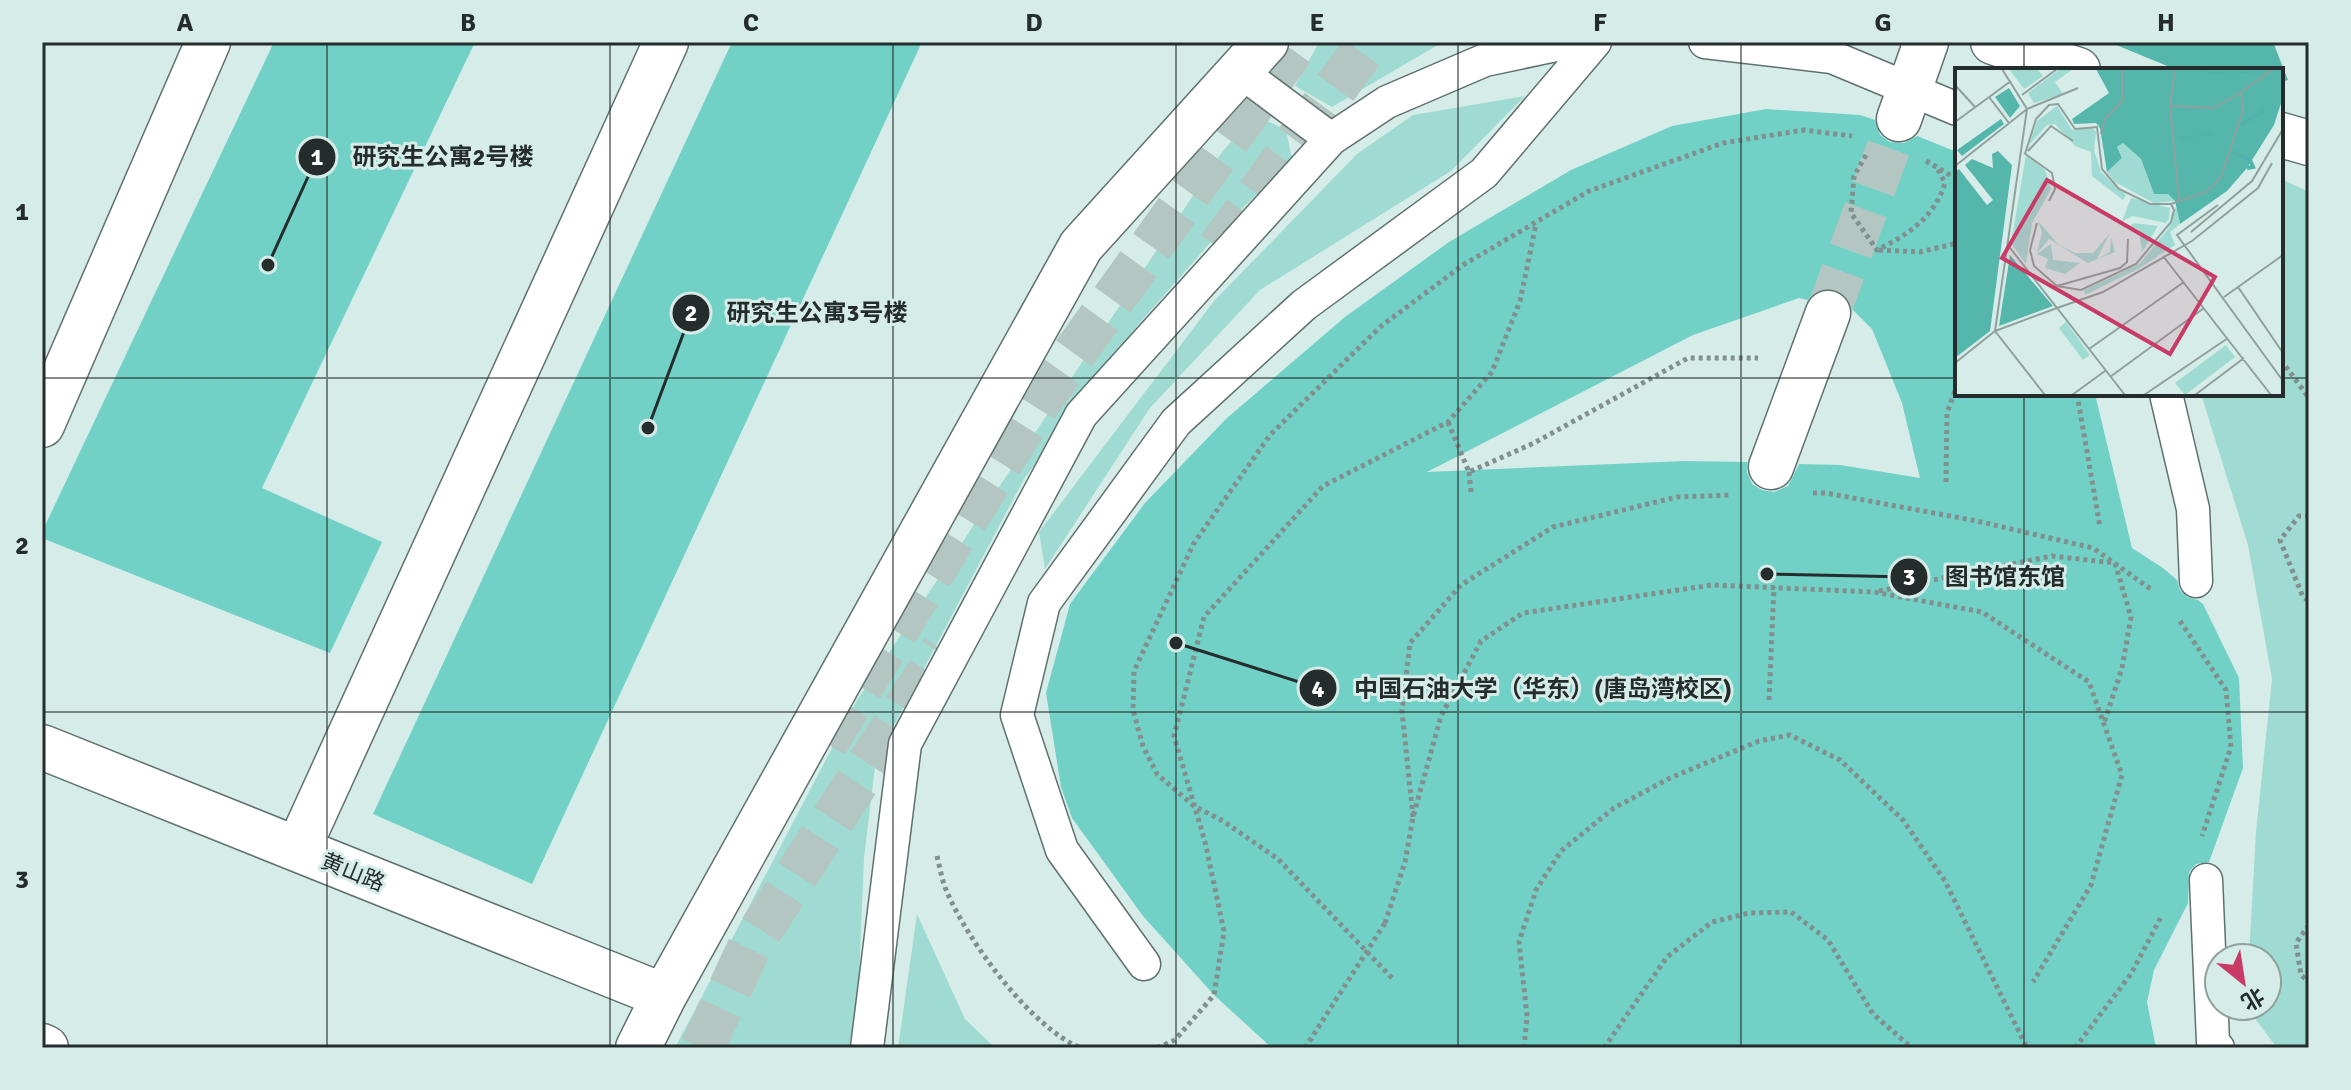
<svg xmlns="http://www.w3.org/2000/svg" width="2351" height="1090" font-family="Signika,'Noto Sans SC',sans-serif">
  <rect width="100%" height="100%" fill="#d6ece8"/>
  <path fill="#a0dbd3" d="M 1319,42 L 1443,42 L 1332,107 L 1295,86 Z
    M 1525,96 L 1451,171 L 1260,290 L 1150,408 L 1045,569 L 1039,532 L 1214,301 L 1357,154 L 1413,115 Z
    M 1253,114 L 1286,130 L 1292,159 L 1224,227 L 1137,326 L 1024,479 L 876,759 L 864,858 L 856,1048 L 675,1048 L 856,702 L 1220,155 Z
    M 2281,179 L 2309,192 L 2309,1048 L 2277,1048 L 2254,1017 L 2253,1006 L 2267,1006 L 2267,958 L 2249,958 L 2249,955 L 2256,832 L 2272,679 L 2248,545 L 2201,394 L 2281,394 Z
    M 917,914 L 965,1019 L 995,1048 L 898,1048 Z"/>
  <path fill="#55b7ac" d="M 2109,42 L 2273,42 L 2288,80 L 2281,82 L 2281,70 L 2177,70 Z"/>
  <path fill="#71d1c6" fill-rule="evenodd" d="M 274,42 L 475,42 L 262,488 L 382,542 L 330,653 L 42,538 L 42,532 Z
    M 732,42 L 922,42 L 532,884 L 373,814 Z
    M 1766,109 L 1860,115 L 1875,120 L 1880,135 L 1890,142 L 1904,143 L 1917,136 L 1957,152 L 1957,394 L 2095,394 L 2132,548 L 2163,568 L 2177,580 L 2180,590 L 2187,597 L 2198,600 L 2203,604 L 2239,678 L 2243,768 L 2209,862 L 2196,864 L 2189,872 L 2188,903 L 2154,970 L 2147,1002 L 2156,1048 L 1272,1048 L 1214,995 L 1143,916 L 1072,818 L 1061,787 L 1046,693 L 1070,604 L 1145,503 L 1227,418 L 1345,317 L 1449,242 L 1571,170 L 1672,126 ZM 1823,289 L 1836,289 L 1847,296 L 1853,310 L 1872,329 L 1902,403 L 1920,478 L 1840,465 L 1799,464 L 1788,486 L 1774,492 L 1762,490 L 1752,484 L 1747,472 L 1747,462 L 1685,461 L 1427,472 L 1693,335 L 1799,298 L 1808,300 L 1813,293 Z"/>
  <g fill="none" stroke-linecap="round" stroke-linejoin="round">
    <path stroke="#b3c6c2" stroke-width="44" stroke-dasharray="44 22" stroke-linecap="butt" d="M 1828,313 L 1899,119"/>
    <path stroke="#b3c6c2" stroke-width="44" stroke-dasharray="44 22" stroke-linecap="butt" d="M 1219,248 L 1369,42
      M 826,743 L 1037,405 L 1298,42
      M 702,1048 L 749,948 L 943,650"/>
    <g stroke="#5e716e" stroke-width="35">
      <path id="service" d="M 1705,42 L 1832,57 L 1957,109
        M 1241,72 L 1331,139
        M 2166,394 L 2193,509 L 2196,581
        M 2206,880 L 2213,1042 L 2218,1048
        M 1144,964 L 1062,850 L 1017,715 L 1044,603 L 1176,422 L 1304,305 L 1484,173 L 1595,42
        M 867,1048 L 905,744 L 1081,415 L 1331,139 L 1387,102 L 1485,60 L 1570,42"/>
    </g>
    <g stroke="#5e716e" stroke-width="47">
      <path id="minor" d="M 1993,42 L 2078,70
        M 1899,119 L 1926,42
        M 2281,135 L 2309,143
        M 42,425 L 208,42
        M 1771,467 L 1828,313
        M 42,747 L 664,996
        M 298,849 L 666,42
        M 638,1048 L 664,996 L 1081,246 L 1266,42"/>
    </g>
    <g stroke="#5e716e" stroke-width="47">
      <path id="tertiary" d="M 42,1046 L 46,1048"/>
    </g>
    <path stroke="#81908e" stroke-width="5" stroke-dasharray="4 4" stroke-linecap="butt" d="M 1866,155 L 1854,176 L 1851,213 L 1877,250 C 1909,234 1934,218 1945,183 L 1937,168
      M 1926,161 L 1957,179
      M 1879,250 L 1920,252 L 1957,243
      M 2281,360 L 2309,398
      M 2077,394 L 2100,527
      M 1448,422 L 1469,472 L 1534,443 L 1688,358 L 1758,358
      M 1469,472 L 1471,492
      M 1946,482 L 1947,413 L 1957,385
      M 1813,493 L 1826,493 L 1977,521 L 2093,548 L 2152,590
      M 2309,516 L 2299,516 L 2280,540 L 2303,597 L 2309,601
      M 1879,591 L 2052,556 L 2115,563 L 2131,617 L 2122,668 L 2104,723
      M 2180,621 L 2226,690 L 2231,747 L 2202,836
      M 1769,700 L 1774,587
      M 1413,817 L 1402,711 L 1410,643 L 1461,585 L 1553,527 L 1677,497 L 1731,495
      M 937,856 C 940,868 942,881 947,892 C 968,941 1031,1028 1081,1048
      M 1385,923 L 1405,862 L 1413,817 L 1441,716 L 1481,641 L 1523,613 L 1712,585 L 1874,592 L 1982,612 L 2089,682 L 2122,775 L 2091,885 L 2033,982
      M 2309,925 L 2296,943 L 2301,975 L 2309,982
      M 1392,978 L 1278,859 L 1223,821 L 1194,806 L 1157,774 L 1143,746 L 1133,710 L 1134,671 L 1194,543 L 1270,435 L 1380,327 L 1463,265 L 1589,191 L 1723,143 L 1804,130 L 1852,136
      M 1157,1048 L 1175,1040 L 1214,995 L 1224,931 L 1205,842 L 1174,736 L 1204,617 L 1323,486 L 1448,422 L 1492,372 L 1520,301 L 1536,224
      M 1524,1048 L 1527,1016 L 1519,942 L 1536,890 L 1561,851 L 1614,808 L 1670,778 L 1759,741 L 1790,735 L 1840,760 L 1903,820 L 1945,881 L 2027,1048
      M 1604,1048 L 1667,957 L 1712,922 L 1749,913 L 1791,912 L 1828,940 L 1873,1014 L 1912,1048
      M 2075,1048 L 2131,974 L 2161,917"/>
    <use href="#service" stroke="#fff" stroke-width="32"/>
    <use href="#minor" stroke="#fff" stroke-width="44"/>
    <use href="#tertiary" stroke="#fff" stroke-width="44"/>
    <path stroke="#81908e" stroke-width="5" stroke-dasharray="4 4" stroke-linecap="butt" d="M 1305,1048 L 1385,923"/>
  </g>
  <path fill="none" stroke="#252d2c" stroke-width="2" stroke-opacity="0.55" d="M 327,42 L 327,1048M 610,42 L 610,1048M 893,42 L 893,1048M 1176,42 L 1176,1048M 1458,42 L 1458,1048M 1741,42 L 1741,1048M 2024,42 L 2024,70M 42,378 L 1957,378M 2281,378 L 2309,378M 2024,394 L 2024,1048M 42,712 L 2309,712"/>
  <g text-anchor="middle" dominant-baseline="central" stroke-width="6" stroke-linejoin="round" paint-order="stroke">
    <g font-size="22" fill="#252d2c" stroke="#d6ece8">
      <text transform="translate(353 872) rotate(22)">黄山路</text>
    </g>
  </g>
  <g transform="translate(1955 68)">
    <rect width="328" height="328" fill="#d6ece8"/>
    <path d="M 54,1 L 82,1 L 88,8 L 69,21 ZM 105,1 L 118,1 L 100,14 L 108,26 L 79,35 L 73,25 ZM 102,38 L 117,62 L 137,59 L 141,64 L 139,82 L 146,104 L 171,127 L 168,132 L 137,108 L 136,84 L 120,78 L 100,56 L 92,57 L 74,77 L 82,53 ZM 168,75 L 186,91 L 199,126 L 213,126 L 220,133 L 199,135 L 160,114 L 152,104 L 167,90 L 162,79 ZM 71,87 L 90,102 L 96,121 L 77,155 L 71,196 L 56,175 ZM 176,130 L 215,140 L 214,151 L 211,155 L 178,148 L 167,153 ZM 221,138 L 225,156 L 215,164 L 220,177 L 183,201 L 130,227 L 129,222 L 184,196 L 214,160 ZM 83,153 L 103,176 L 120,185 L 138,185 L 155,165 L 142,191 L 155,184 L 156,169 L 160,184 L 133,195 L 94,171 L 82,185 L 87,164 ZM 179,155 L 203,158 L 187,184 L 184,162 L 175,158 ZM 96,176 L 98,192 L 125,195 L 110,206 L 90,200 L 93,191 L 82,186 ZM 111,254 L 135,287 L 128,292 L 104,260 ZM 271,277 L 280,289 L 230,327 L 220,315 Z" fill="#a0dbd3"/>
    <path d="M 141,1 L 328,1 L 328,29 L 319,57 L 292,100 L 272,123 L 225,156 L 220,133 L 213,126 L 199,126 L 186,91 L 168,75 L 162,79 L 167,90 L 152,104 L 145,60 L 141,55 L 119,56 L 117,51 L 154,25 ZM 54,20 L 65,38 L 55,50 L 40,29 ZM 46,51 L 49,56 L 7,88 L 2,82 ZM 43,83 L 57,97 L 35,263 L 0,290 L 0,104 L 4,101 L 32,137 L 38,132 L 10,97 L 17,91 L 38,100 L 37,86 ZM 55,187 L 98,238 L 44,258 Z" fill="#55b7ac"/>
    <path fill="none" stroke="#51b3a9" stroke-width="4" d="M 248,1 L 256,5 L 307,2M 286,57 L 309,42M 225,70 L 257,66M 277,84 L 295,92 L 298,99 L 292,100"/>
    <path fill="none" stroke="#8fa09d" stroke-width="2" d="M 220,1 L 215,38 L 224,132M 0,17 L 20,39M 67,27 L 102,1M 34,29 L 54,55M 215,38 L 259,40 L 286,24M 0,54 L 56,13M 146,66 L 150,51 L 167,33 L 167,1M 73,83 L 96,58 L 118,73M 69,85 L 97,105 L 100,121 L 94,133M 70,86 L 81,51 L 94,37 L 103,36 L 120,61 L 142,59 L 147,101 L 164,121 L 195,136 L 216,136 L 219,142 L 216,154 L 181,196 L 126,222 L 102,218 L 79,198 L 75,182 L 82,155M 0,98 L 72,41 L 123,20M 216,136 L 251,124 L 266,109 L 288,42 L 286,24 L 318,1M 263,137 L 222,167 L 328,313M 236,164 L 297,113 L 328,61M 52,176 L 102,240 L 148,224 L 237,173 L 303,120 L 317,95M 208,188 L 316,327M 102,218 L 165,200 L 172,194 L 173,171M 283,219 L 328,285M 269,229 L 328,187M 134,281 L 229,214M 0,295 L 40,263 L 72,41 L 47,1M 155,309 L 249,240M 90,327 L 40,263 L 102,240 L 170,327M 117,327 L 150,303M 189,327 L 273,270M 240,327 L 289,290"/>
    <path fill="#c83b67" fill-opacity="0.15" stroke="#c83b67" stroke-width="4" d="M 92,112 L 260,209 L 215,286 L 47,190 Z"/>
    <rect width="328" height="328" fill="none" stroke="#252d2c" stroke-width="4"/>
  </g>
  <path fill="none" stroke="#252d2c" stroke-width="3" d="M268 265L317 157M648 428L691 313M1767 574L1909 577M1176 643L1318 688"/>
  <g fill="#252d2c" stroke="#d6ece8" stroke-width="3">
    <circle cx="268" cy="265" r="8"/>
    <circle cx="648" cy="428" r="8"/>
    <circle cx="1767" cy="574" r="8"/>
    <circle cx="1176" cy="643" r="8"/>
    <circle cx="317" cy="157" r="20"/>
    <circle cx="691" cy="313" r="20"/>
    <circle cx="1909" cy="577" r="20"/>
    <circle cx="1318" cy="688" r="20"/>
  </g>
  <g font-size="24" text-anchor="middle" font-weight="bold" fill="#fff">
    <text x="317" y="165">1</text>
    <text x="691" y="321">2</text>
    <text x="1909" y="585">3</text>
    <text x="1318" y="697">4</text>
  </g>
  <g font-size="24" text-anchor="middle" font-weight="bold" fill="#252d2c" stroke="#d6ece8" stroke-width="6" stroke-linejoin="round" paint-order="stroke">
    <text x="443" y="165">研究生公寓2号楼</text>
    <text x="817" y="321">研究生公寓3号楼</text>
    <text x="2005" y="585">图书馆东馆</text>
    <text x="1543" y="697">中国石油大学（华东）(唐岛湾校区)</text>
  </g>
  <rect width="2351" height="1090" fill="none" stroke="#d6ece8" stroke-width="88"/>
  <g transform="translate(2243 982) rotate(150)"><circle r="38" fill="#d6ece8" stroke="#8fa09d" stroke-width="2"/>
  <path d="M0-6L14 30L0 20L-14 30Z" fill="#c83b67"/>
  <text y="-12" font-size="22" font-weight="bold" text-anchor="middle" fill="#252d2c">北</text>
  </g>
  <rect x="44" y="44" width="2263" height="1002" fill="none" stroke="#252d2c" stroke-width="3"/>
  <g font-size="26" text-anchor="middle" font-weight="bold" fill="#252d2c">
    <text x="185" y="31">A</text>
    <text x="468" y="31">B</text>
    <text x="751" y="31">C</text>
    <text x="1034" y="31">D</text>
    <text x="1317" y="31">E</text>
    <text x="1600" y="31">F</text>
    <text x="1883" y="31">G</text>
    <text x="2166" y="31">H</text>
    <text x="22" y="220">1</text>
    <text x="22" y="554">2</text>
    <text x="22" y="888">3</text>
  </g>
</svg>
